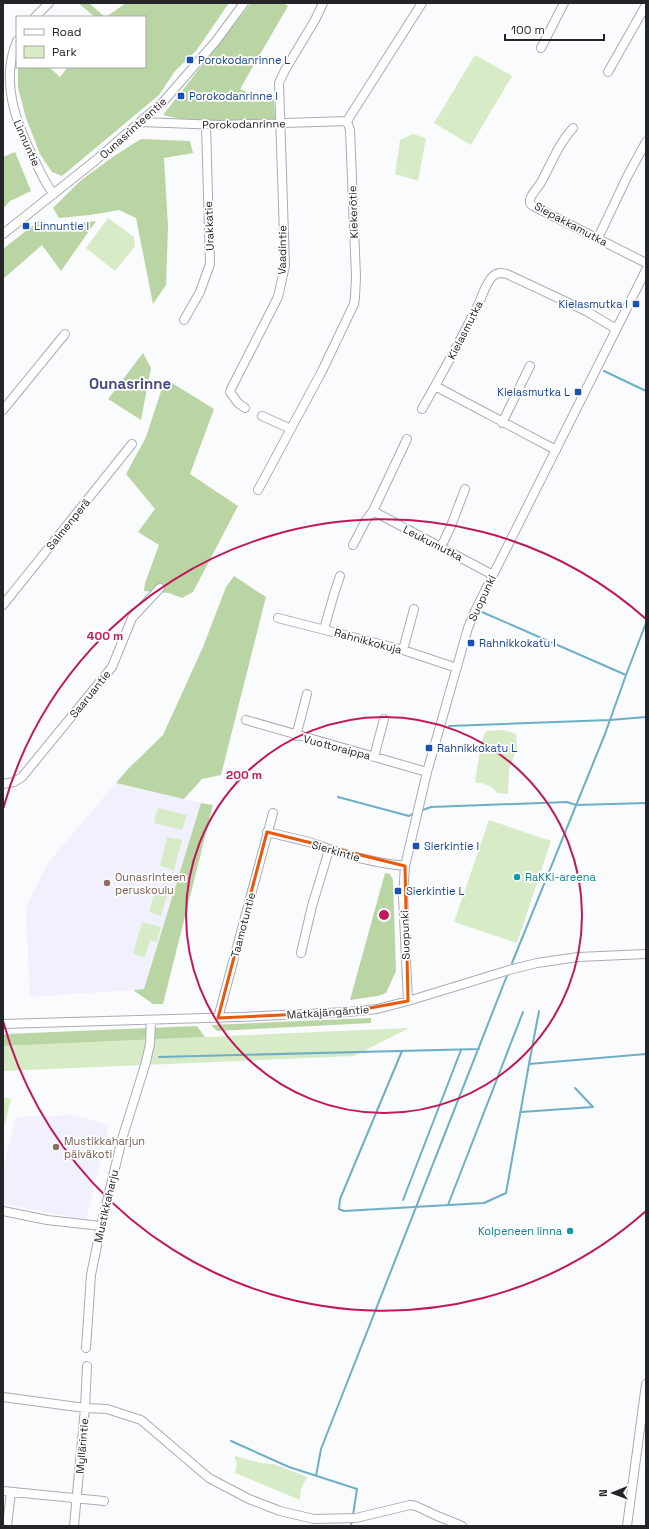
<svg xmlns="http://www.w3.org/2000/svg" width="649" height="1529" font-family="'Space Grotesk',sans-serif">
  <rect width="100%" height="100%" fill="#fafbfd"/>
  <path fill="#f0f1fd" d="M 116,783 L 201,803 L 144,989 L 30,997 L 26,913 L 28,903 L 48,863 Z
    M 74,1115 L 109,1125 L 86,1220 L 3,1204 L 3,1169 L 16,1117 Z"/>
  <path fill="#d6ebc6" d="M 475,55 L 512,76 L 471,145 L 434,123 Z
    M 413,134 L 426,138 L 418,181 L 395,174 L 400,140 Z
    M 108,218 L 134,237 L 135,246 L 115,271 L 86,248 Z
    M 503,730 L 516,734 L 517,747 L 509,770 L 508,794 L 497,793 C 491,784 484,784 475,782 L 481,743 L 486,731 Z
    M 158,808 L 187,815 L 182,830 L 154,823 Z
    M 489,820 L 551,841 L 517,943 L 454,922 Z
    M 167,837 L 182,840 L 174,870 L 160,866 Z
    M 156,887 L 168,891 L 161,916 L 149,912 Z
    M 142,922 L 161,927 L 157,942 L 150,940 L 145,957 L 133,954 Z
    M 409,1028 L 354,1056 L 3,1071 L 3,1046 Z
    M 3,1097 L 11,1099 L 3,1131 Z
    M 235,1456 L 261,1463 L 274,1464 L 307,1477 L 301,1489 L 300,1500 L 235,1473 L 237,1463 L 235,1461 Z"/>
  <path fill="#b9d5a3" d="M 78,3 L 89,3 L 105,17 L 95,17 Z
    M 126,3 L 229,3 L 196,51 L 175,71 L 159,95 L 62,176 L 52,172 L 40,154 L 26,118 L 18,88 L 18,67 L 49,67 L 60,77 L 68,67 L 145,67 L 145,17 L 106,17 Z
    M 251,3 L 284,3 L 288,6 L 240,89 L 261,99 L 274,98 L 275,119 L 206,125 L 163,115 Z
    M 141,139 L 190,141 L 193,153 L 164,158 L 168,227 L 166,285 L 153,304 L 136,218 L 119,210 L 90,215 L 59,218 L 53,208 L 80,181 L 114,156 Z
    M 15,152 L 31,191 L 10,201 L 3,209 L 3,157 Z
    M 40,220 L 56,226 L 96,221 L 61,271 L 42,245 L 3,279 L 3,249 Z
    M 143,353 L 151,368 L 141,420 L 108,399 Z
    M 172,383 L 214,409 L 190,474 L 238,506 L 193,592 L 182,598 L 169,593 L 144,591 L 145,583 L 159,545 L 138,532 L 155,509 L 126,474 L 146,437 L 162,388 Z
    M 234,576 L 266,597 L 221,775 L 202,779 L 184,799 L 116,783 L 127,770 L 163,735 L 203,647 L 226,587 Z
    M 201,803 L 213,805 L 163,1004 L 153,1004 L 133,990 L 144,989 Z
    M 385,873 L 390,874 L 393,880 L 396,971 L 386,993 L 378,996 L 350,1000 Z
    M 371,1018 L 371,1023 L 217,1031 L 211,1025 Z
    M 197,1026 L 205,1037 L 3,1046 L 3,1035 L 6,1034 Z"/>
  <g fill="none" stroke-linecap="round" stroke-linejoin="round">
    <path stroke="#6eafc6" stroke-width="2" d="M 604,371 L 646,391
      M 482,612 L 626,675
      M 449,726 L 610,720 L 646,717
      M 338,797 L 409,816 L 414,813
      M 420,811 L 431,807 L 567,802 L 576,805 L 646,803
      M 512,963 L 605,734 L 626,675 L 646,623
      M 402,1051 L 340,1199 L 339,1209 L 344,1211 L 484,1203 L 506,1193 L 529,1064 L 646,1054
      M 159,1057 L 479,1049
      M 529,1064 L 539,1011
      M 521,1112 L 593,1107 L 575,1088
      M 403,1200 L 461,1050
      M 448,1205 L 523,1012
      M 231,1441 L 289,1467 L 357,1489 L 353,1515
      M 316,1476 L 321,1449 L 508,973
      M 351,1526 L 352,1520"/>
    <g stroke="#ababb7" stroke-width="10">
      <path id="minor" d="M 35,17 L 49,3
        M 17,41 C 0,81 16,123 34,159 C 40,171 45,184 54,194
        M 541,48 L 564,3
        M 608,72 L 646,5
        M 141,122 L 220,125 L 347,121
        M 573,128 C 558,144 551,165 540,184 C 537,189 531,194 530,200 C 529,205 533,206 537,208 L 646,263
        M 3,234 L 96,160 L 163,102 L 216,41 L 244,3
        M 598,238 L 628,175 L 646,142
        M 184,320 L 200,292 L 210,264 L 206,125
        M 245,408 L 238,403 L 230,392 L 231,389 L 278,297 L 285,266 L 279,83 L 285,70 L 315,20 L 323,3
        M 422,409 L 435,386
        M 3,410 L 65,334
        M 262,416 L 291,429
        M 502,423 L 530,366
        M 556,450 L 435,386 C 449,361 463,335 476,309 C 482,299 484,285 493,276 C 497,272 501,273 507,274 L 588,312 L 616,329
        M 258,490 L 322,371 L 354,304 L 355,297 L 356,277 L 350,130 L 347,121 L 422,3
        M 373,511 L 493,575
        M 353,545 L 366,520 L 373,511 L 407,439
        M 441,547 L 451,526 L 465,489
        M 3,605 L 132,444
        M 278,618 L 403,650 L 457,668
        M 324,629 L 334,594 L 340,576
        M 403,650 L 414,609
        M 246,720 L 427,772
        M 296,736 L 307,694
        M 374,757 L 384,719
        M 3,784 L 14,782 L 22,777 L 112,667 L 132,618 L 160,588
        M 267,832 C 283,836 300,839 315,844 C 344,855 374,863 405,866
        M 301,953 L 312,906 L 329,850
        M 408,1001 L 403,896 L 405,866 L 427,772 L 468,628 L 475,611 L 493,575 L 646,270
        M 218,1018 L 273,813
        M 3,1024 L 240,1017 L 348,1012 L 377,1009 L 408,1001 L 509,970 L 537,963 L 578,957 L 646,954
        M 3,1211 L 47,1220 L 101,1226
        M 86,1348 L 91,1275 L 101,1226 L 122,1139 L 146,1062 L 150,1044 L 151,1020
        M 3,1397 L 85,1408 L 107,1409 L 141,1420 L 209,1478 L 249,1499 L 280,1511 L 314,1519 L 356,1518 L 410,1505 L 416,1506 L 435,1515 L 462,1526
        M 3,1491 L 104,1501
        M 7,1526 L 11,1492
        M 74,1526 L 85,1408 L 87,1366
        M 627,1526 L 646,1384"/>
    </g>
    <use href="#minor" stroke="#fff" stroke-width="8"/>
  </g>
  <path fill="none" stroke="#e8590c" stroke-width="3" stroke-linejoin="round" d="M 267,832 L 405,866 L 408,1001 L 348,1012 L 218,1018 Z"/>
  <g fill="none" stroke="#c2185b" stroke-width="2">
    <circle cx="384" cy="915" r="198"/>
    <path d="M646 1211A395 395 0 0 1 3 1021M3 809A395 395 0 0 1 646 619"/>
  </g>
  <g fill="#1a4fb4" stroke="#fff" stroke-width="1.5">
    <rect x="186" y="56" width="8" height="8" rx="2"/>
    <rect x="177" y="92" width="8" height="8" rx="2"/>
    <rect x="22" y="222" width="8" height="8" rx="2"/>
    <rect x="632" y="300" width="8" height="8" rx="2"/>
    <rect x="574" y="388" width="8" height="8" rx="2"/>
    <rect x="467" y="639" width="8" height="8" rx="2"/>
    <rect x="425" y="744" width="8" height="8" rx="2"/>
    <rect x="412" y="842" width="8" height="8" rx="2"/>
    <rect x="394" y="887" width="8" height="8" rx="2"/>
  </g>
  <g fill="#0f9aa8" stroke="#fff" stroke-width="1.5">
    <circle cx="517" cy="877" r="4"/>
    <circle cx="570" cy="1231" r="4"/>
  </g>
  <g fill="#8d6e63" stroke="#fff" stroke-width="1.5">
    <circle cx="107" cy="883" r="4"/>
    <circle cx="56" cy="1147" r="4"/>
  </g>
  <g text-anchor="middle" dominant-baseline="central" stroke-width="3.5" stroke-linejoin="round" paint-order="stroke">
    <g font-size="11" fill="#164399" stroke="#fff" text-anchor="start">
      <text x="198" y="60">Porokodanrinne L</text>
      <text x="189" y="96">Porokodanrinne I</text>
      <text x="34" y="226">Linnuntie I</text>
      <text x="628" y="304" text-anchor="end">Kielasmutka I</text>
      <text x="570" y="392" text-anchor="end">Kielasmutka L</text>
      <text x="479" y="643">Rahnikkokatu I</text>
      <text x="437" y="748">Rahnikkokatu L</text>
      <text x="424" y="846">Sierkintie I</text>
      <text x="406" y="891">Sierkintie L</text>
    </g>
    <g font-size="11" fill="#242429" stroke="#fff">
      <text transform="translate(244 124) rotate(-1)">Porokodanrinne</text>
      <text transform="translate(133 128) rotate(-42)">Ounasrinteentie</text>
      <text transform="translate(27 143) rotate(66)">Linnuntie</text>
      <text transform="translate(353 212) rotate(-92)">Kiekerötie</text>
      <text transform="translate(571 224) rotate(28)">Siepakkamutka</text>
      <text transform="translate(209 226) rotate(-92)">Urakkatie</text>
      <text transform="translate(282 250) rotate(-89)">Vaadintie</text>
      <text transform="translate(465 330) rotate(-63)">Kielasmutka</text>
      <text transform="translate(68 524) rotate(-51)">Salmenperä</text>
      <text transform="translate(433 543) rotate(27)">Leukumutka</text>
      <text transform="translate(482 598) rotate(-65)">Suopunki</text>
      <text transform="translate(368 641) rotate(15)">Rahnikkokuja</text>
      <text transform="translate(90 694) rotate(-51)">Saaruantie</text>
      <text transform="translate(337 747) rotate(15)">Vuottoraippa</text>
      <text transform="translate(336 851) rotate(16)">Sierkintie</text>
      <text transform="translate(243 925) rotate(-75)">Taamotuntie</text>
      <text transform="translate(405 935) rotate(-92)">Suopunki</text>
      <text transform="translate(328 1012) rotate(-4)">Matkajängäntie</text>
      <text transform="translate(106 1206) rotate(-77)">Mustikkaharju</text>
      <text transform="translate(82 1446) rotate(-85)">Myllärintie</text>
    </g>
    <g font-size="11" fill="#785e54" stroke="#fff" text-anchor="start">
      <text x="115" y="877">Ounasrinteen<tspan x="115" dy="13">peruskoulu</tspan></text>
      <text x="64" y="1141">Mustikkaharjun<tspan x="64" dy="13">päiväkoti</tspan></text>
    </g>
    <g font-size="11" fill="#0d838f" stroke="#fff" text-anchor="start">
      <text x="525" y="877">RaKKi-areena</text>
      <text x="562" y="1231" text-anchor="end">Kolpeneen linna</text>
    </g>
    <g font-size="15" font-weight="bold" fill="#464885" stroke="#fff">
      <text x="130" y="383">Ounasrinne</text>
    </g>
  </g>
  <circle cx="384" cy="915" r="6" fill="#c2185b" stroke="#fff" stroke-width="2"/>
  <g font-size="12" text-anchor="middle" font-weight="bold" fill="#c2185b" stroke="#fff" stroke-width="3.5" stroke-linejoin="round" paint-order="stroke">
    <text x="105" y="640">400 m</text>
    <text x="244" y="779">200 m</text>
  </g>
  <rect width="649" height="1529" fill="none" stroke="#242429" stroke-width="8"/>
  <rect x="16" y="16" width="130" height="52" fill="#ffffff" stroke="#a7a7a9"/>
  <rect x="24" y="29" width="20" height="6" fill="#ffffff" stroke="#a7a7a9"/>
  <text x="52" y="36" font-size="12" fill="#242429">Road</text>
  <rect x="24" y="46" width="20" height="12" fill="#d6ebc6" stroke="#a7a7a9"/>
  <text x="52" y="56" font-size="12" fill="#242429">Park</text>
  <g transform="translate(613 1493) rotate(269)" stroke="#ffffff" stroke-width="3" paint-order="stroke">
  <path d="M0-3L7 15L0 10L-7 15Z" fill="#242429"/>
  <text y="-6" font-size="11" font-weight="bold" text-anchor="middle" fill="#242429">N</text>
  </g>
  <path d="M505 34v6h99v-6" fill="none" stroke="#242429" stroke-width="2"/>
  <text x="511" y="34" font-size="12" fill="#242429" stroke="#ffffff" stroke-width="3" paint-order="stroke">100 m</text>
</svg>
